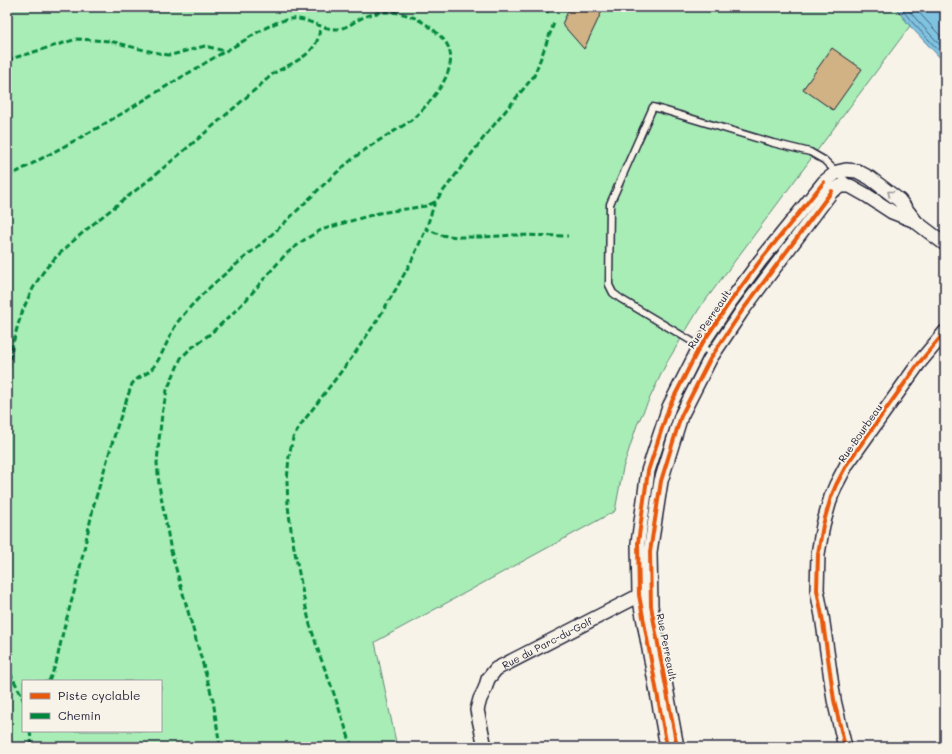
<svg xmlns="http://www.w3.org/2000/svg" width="952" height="754" font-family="Mali,sans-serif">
  <rect width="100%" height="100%" fill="#f7f3e8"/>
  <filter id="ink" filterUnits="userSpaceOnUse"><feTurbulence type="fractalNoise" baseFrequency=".025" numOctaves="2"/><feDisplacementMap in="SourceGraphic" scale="8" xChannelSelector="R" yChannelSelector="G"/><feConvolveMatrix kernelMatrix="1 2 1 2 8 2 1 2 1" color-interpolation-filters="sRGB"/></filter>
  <g filter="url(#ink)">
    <path fill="#a8ecb6" stroke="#658778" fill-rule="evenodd" d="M 7,7 L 895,7 L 910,26 L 699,309 L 666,364 L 637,425 L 623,468 L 615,511 L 375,642 L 397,747 L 7,747 ZM 23,681 L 161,681 L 161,731 L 23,731 Z"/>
    <path fill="#7fc3e0" stroke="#5a839e" d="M 895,7 L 945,7 L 945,63 L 910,26 Z"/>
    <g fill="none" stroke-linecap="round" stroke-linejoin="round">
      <path stroke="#47627d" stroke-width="1" d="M 900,7 L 913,23 L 945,57
        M 906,7 L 917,20 L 945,50
        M 914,7 L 945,41"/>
    </g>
    <path fill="#d0b284" stroke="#22223b" d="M 570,7 L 604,7 L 584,49 L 562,24 Z
      M 832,48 L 862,69 L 833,110 L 803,89 Z"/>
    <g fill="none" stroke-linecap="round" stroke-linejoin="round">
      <g stroke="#22223b" stroke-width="9">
        <path id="service" d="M 713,354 L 621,299 L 613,293 L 609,285 L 610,204 L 653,107 L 773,143 L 810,152 L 824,160 L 849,184"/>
      </g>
      <g stroke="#22223b" stroke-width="16">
        <g id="minor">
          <path id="s1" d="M 485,747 L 477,710 L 480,699 L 485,689 L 488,679 L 496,669 L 646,592"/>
          <path d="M 667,747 L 639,595 L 638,543 L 648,471 L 669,407 L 698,350 L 730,302 L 760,261 L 824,182 L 837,172 L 846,170 L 857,171 L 870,178 L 899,200 L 916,222 L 945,244"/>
          <path d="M 677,747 L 651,606 L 650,552 L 661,481 L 681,416 L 710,359 L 742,311 L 832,191 L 841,186 L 850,186 L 866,195 L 892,212 L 915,221"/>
          <path d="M 845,747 L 834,700 L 822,616 L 817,590 L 818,554 L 823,525 L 831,497 L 836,485 L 847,464 L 919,363 L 945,332"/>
        </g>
      </g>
      <use href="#service" stroke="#f7f3e8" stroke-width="6"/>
      <use href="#minor" stroke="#f7f3e8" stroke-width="13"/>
      <path stroke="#00873e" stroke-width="3" stroke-dasharray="6 3" stroke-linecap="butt" d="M 536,7 L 549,12
        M 554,23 L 534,76 L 485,136 L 435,202 L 426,229 L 441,235 L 458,237 L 483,237 L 514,235 L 568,236
        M 7,60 L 77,39 L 110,41 L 144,50 L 168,55 L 175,54 L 205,46 L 225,51
        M 7,177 C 22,170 36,161 50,154 C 70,143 91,132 111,120 C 140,103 169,84 199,67 C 214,57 230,49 245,40 C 258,32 275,21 290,19 C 308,16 324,33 342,28 C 350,26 356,20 364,17 C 393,5 422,16 443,39 C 458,55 448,77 437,92 C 430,102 420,113 410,121 C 397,130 382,138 369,147 C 357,155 345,165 334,175 C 310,197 288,221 263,242 C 234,267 204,289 180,319 C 169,333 165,352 154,366 C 148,375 138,376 132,384 L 117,427 L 94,504 L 77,581 L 63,632 L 56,664 L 49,681
        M 7,395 C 8,382 9,367 11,353 C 16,328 24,302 38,280 C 46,266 58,255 70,244 C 94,222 120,203 145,183 C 189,147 232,110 274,73 C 290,64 316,55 319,34 C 320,31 319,27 319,24
        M 7,662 L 12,677
        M 7,677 L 12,677 L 21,694 L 23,700
        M 30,731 L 32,747
        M 220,747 L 213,700 L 171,551 L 159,485 L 157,463 L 159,440 L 162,414 L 167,390 L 181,358 L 190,349 L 210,334 L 228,318 L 247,299 L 269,273 L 286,254 L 304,240 L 321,230 L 347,222 L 379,213 L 426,206 L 435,202
        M 352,747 L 332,688 L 320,656 L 310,625 L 304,599 L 292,537 L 288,506 L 287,482 L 289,456 L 293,438 L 302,423 L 353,356 L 378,319 L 396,289 L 412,260 L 426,229"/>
      <g stroke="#f7f3e8" stroke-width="6">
        <path id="cycleway" d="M 667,747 L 639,595 L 638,543 L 648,471 L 669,407 L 698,350 L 730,302 L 760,261 L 824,182
          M 677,747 L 651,606 L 650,552 L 661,481 L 681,416 L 710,359 L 742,311 L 832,191
          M 845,747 L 834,700 L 822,616 L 817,590 L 818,554 L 823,525 L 831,497 L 836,485 L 847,464 L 919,363 L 945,332"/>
      </g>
      <use href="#cycleway" stroke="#e8590c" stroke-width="4"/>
    </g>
    <defs><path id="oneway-chevron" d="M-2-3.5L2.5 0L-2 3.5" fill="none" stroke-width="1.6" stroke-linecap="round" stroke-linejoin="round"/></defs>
    <use stroke="#97959a" href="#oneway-chevron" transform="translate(890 193) rotate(-142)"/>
  </g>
  <g text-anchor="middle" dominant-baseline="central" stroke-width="4" stroke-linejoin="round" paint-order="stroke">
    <g font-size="10" fill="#22223b" stroke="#f7f3e8">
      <text transform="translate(709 319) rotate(-56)">Rue Perreault</text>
      <text transform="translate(860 433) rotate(-55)">Rue Bourbeau</text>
      <text stroke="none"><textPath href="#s1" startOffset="141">Rue du Parc-du-Golf</textPath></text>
      <text transform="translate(667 647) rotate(79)">Rue Perreault</text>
    </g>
  </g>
  <rect width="952" height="754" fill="none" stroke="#f7f3e8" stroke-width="24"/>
  <rect x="12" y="12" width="928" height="730" fill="none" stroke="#22223b" stroke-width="1.5" filter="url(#ink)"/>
  <rect x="22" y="680" width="140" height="52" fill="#f7f3e8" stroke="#a29fa3"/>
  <rect x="30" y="693" width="20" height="6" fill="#e8590c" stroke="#a29fa3"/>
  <text x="58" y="700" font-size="12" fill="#22223b">Piste cyclable</text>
  <rect x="30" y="713" width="20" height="6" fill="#00873e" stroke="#a29fa3"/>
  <text x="58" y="720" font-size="12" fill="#22223b">Chemin</text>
</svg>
